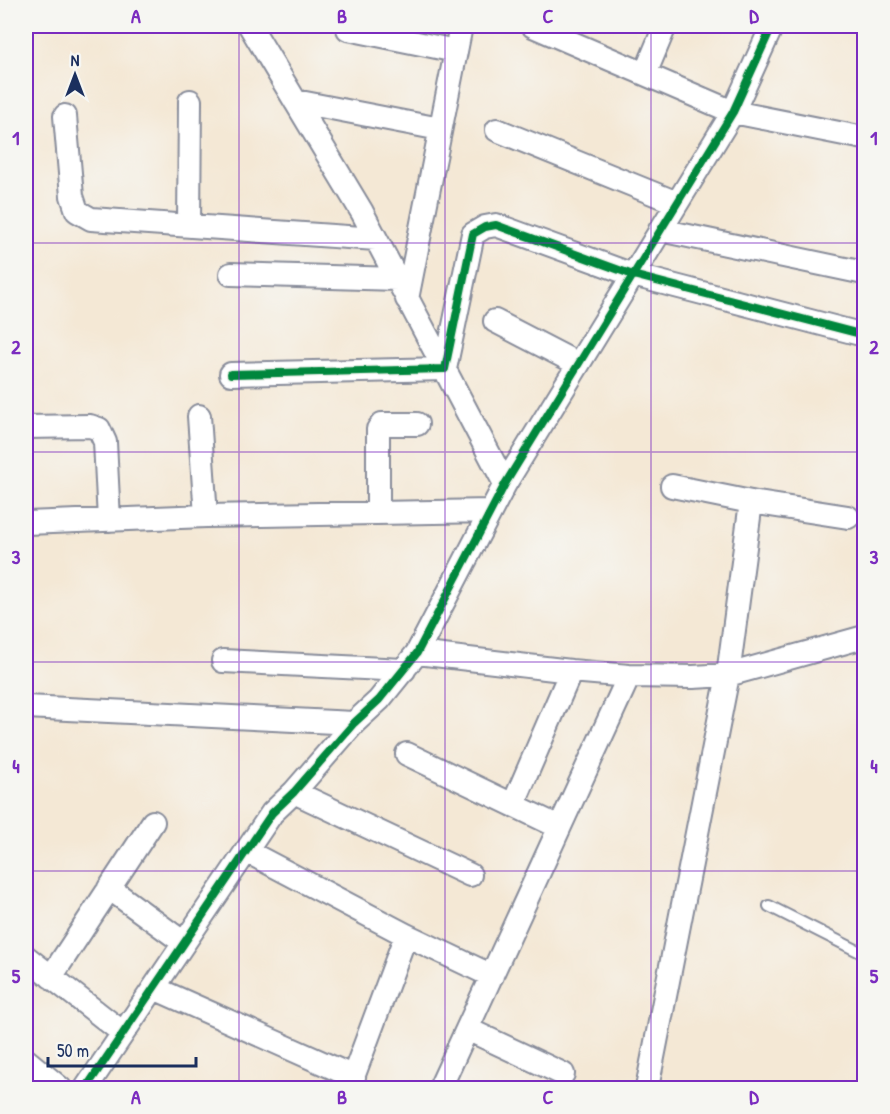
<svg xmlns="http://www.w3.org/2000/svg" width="890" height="1114" font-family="'Patrick Hand',sans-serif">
  <rect width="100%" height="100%" fill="#f6f6f2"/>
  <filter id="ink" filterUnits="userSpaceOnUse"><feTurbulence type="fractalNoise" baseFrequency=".0167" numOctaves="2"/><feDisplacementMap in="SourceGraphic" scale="12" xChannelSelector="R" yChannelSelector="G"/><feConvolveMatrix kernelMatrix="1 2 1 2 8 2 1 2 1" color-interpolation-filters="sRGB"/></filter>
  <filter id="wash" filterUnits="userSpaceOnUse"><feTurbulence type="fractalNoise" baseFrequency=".008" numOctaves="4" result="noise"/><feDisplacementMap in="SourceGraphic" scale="24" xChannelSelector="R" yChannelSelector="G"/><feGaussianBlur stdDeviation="1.35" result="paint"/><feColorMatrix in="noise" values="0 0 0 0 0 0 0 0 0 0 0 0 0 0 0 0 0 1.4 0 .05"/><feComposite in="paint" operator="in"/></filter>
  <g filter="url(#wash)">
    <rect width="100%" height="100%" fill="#f4e8d5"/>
  </g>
  <g filter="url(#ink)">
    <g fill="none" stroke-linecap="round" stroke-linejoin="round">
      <g stroke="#888c9a" stroke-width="14">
        <path id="lane" d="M 769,906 L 864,954"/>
      </g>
      <g stroke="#888c9a" stroke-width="26">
        <path id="street" d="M 250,26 L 362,212 L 505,484
          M 533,26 L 733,112 L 864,138
          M 348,29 L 456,51
          M 645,74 L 665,26
          M 295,101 L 440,129
          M 65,116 L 72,196 L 77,211 L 91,219 L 376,239
          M 497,130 L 677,203
          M 189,225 L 190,101
          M 660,230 L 864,273
          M 231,274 L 397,279
          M 407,299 L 461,26
          M 495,321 L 578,364
          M 231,374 L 445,369 L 473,234 L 485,227 L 496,225 L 633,275 L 864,335
          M 199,416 L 206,516
          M 26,427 L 90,426 L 99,429 L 105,442 L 109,520
          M 672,486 L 751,502 L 848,517
          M 378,513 L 378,429 L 382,424 L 417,424
          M 26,523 L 206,516 L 491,511
          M 417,653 L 571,671 L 629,676 L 693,677 L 728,675 L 864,637
          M 223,661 L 404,670
          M 26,707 L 354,723
          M 407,754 L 559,827
          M 294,792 L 470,875
          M 513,805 L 571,671
          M 246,851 L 406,935 L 492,976
          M 109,888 L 184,943
          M 26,957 L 123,1033
          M 51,977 L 153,822
          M 154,988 L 354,1077
          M 467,1029 L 563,1074
          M 26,1060 L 60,1088
          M 86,1088 L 272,813 L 294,792 L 354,723 L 379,700 L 417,653 L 505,484 L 733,112 L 772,26
          M 349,1088 L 406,935
          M 440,1088 L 629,676
          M 647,1088 L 728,675 L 751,502"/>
      </g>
      <use href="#lane" stroke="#fff" stroke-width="10"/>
      <use href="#street" stroke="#fff" stroke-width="22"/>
      <g stroke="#f6f6f2" stroke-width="11">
        <path id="cycleway" d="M 231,374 L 445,369 L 473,234 L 485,227 L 496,225 L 633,275 L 864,335
          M 86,1088 L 272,813 L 294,792 L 354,723 L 379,700 L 417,653 L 505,484 L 733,112 L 772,26"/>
      </g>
      <use href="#cycleway" stroke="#00873e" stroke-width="8"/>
    </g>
  </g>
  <path fill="none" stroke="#7b2cbf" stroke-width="1.5" stroke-opacity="0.55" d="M 239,26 L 239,1088M 445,26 L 445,1088M 651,26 L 651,1088M 26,243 L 864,243M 26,452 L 864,452M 26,662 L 864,662M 26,871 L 864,871"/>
  <rect width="890" height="1114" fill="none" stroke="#f6f6f2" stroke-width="66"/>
  <g transform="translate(75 75)" stroke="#f6f6f2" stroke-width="4.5" paint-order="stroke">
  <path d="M0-4.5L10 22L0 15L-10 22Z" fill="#1b2f5e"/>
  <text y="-9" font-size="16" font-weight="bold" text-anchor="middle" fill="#1b2f5e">N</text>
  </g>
  <path d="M48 1057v9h148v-9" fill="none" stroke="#1b2f5e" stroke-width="3"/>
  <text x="57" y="1057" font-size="18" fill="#1b2f5e" stroke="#f6f6f2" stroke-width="4.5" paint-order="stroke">50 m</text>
  <rect x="33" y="33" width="824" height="1048" fill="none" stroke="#7b2cbf" stroke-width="2"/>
  <g font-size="20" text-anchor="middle" font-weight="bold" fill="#7b2cbf">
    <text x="136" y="23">A</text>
    <text x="342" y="23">B</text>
    <text x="548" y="23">C</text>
    <text x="754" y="23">D</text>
    <text x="16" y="145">1</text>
    <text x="874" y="145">1</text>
    <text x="16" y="354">2</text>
    <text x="874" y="354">2</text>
    <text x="16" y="564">3</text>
    <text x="874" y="564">3</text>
    <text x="16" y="773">4</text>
    <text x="874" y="773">4</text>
    <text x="16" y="983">5</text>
    <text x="874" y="983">5</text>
    <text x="136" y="1104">A</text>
    <text x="342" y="1104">B</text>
    <text x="548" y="1104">C</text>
    <text x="754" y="1104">D</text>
  </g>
</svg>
